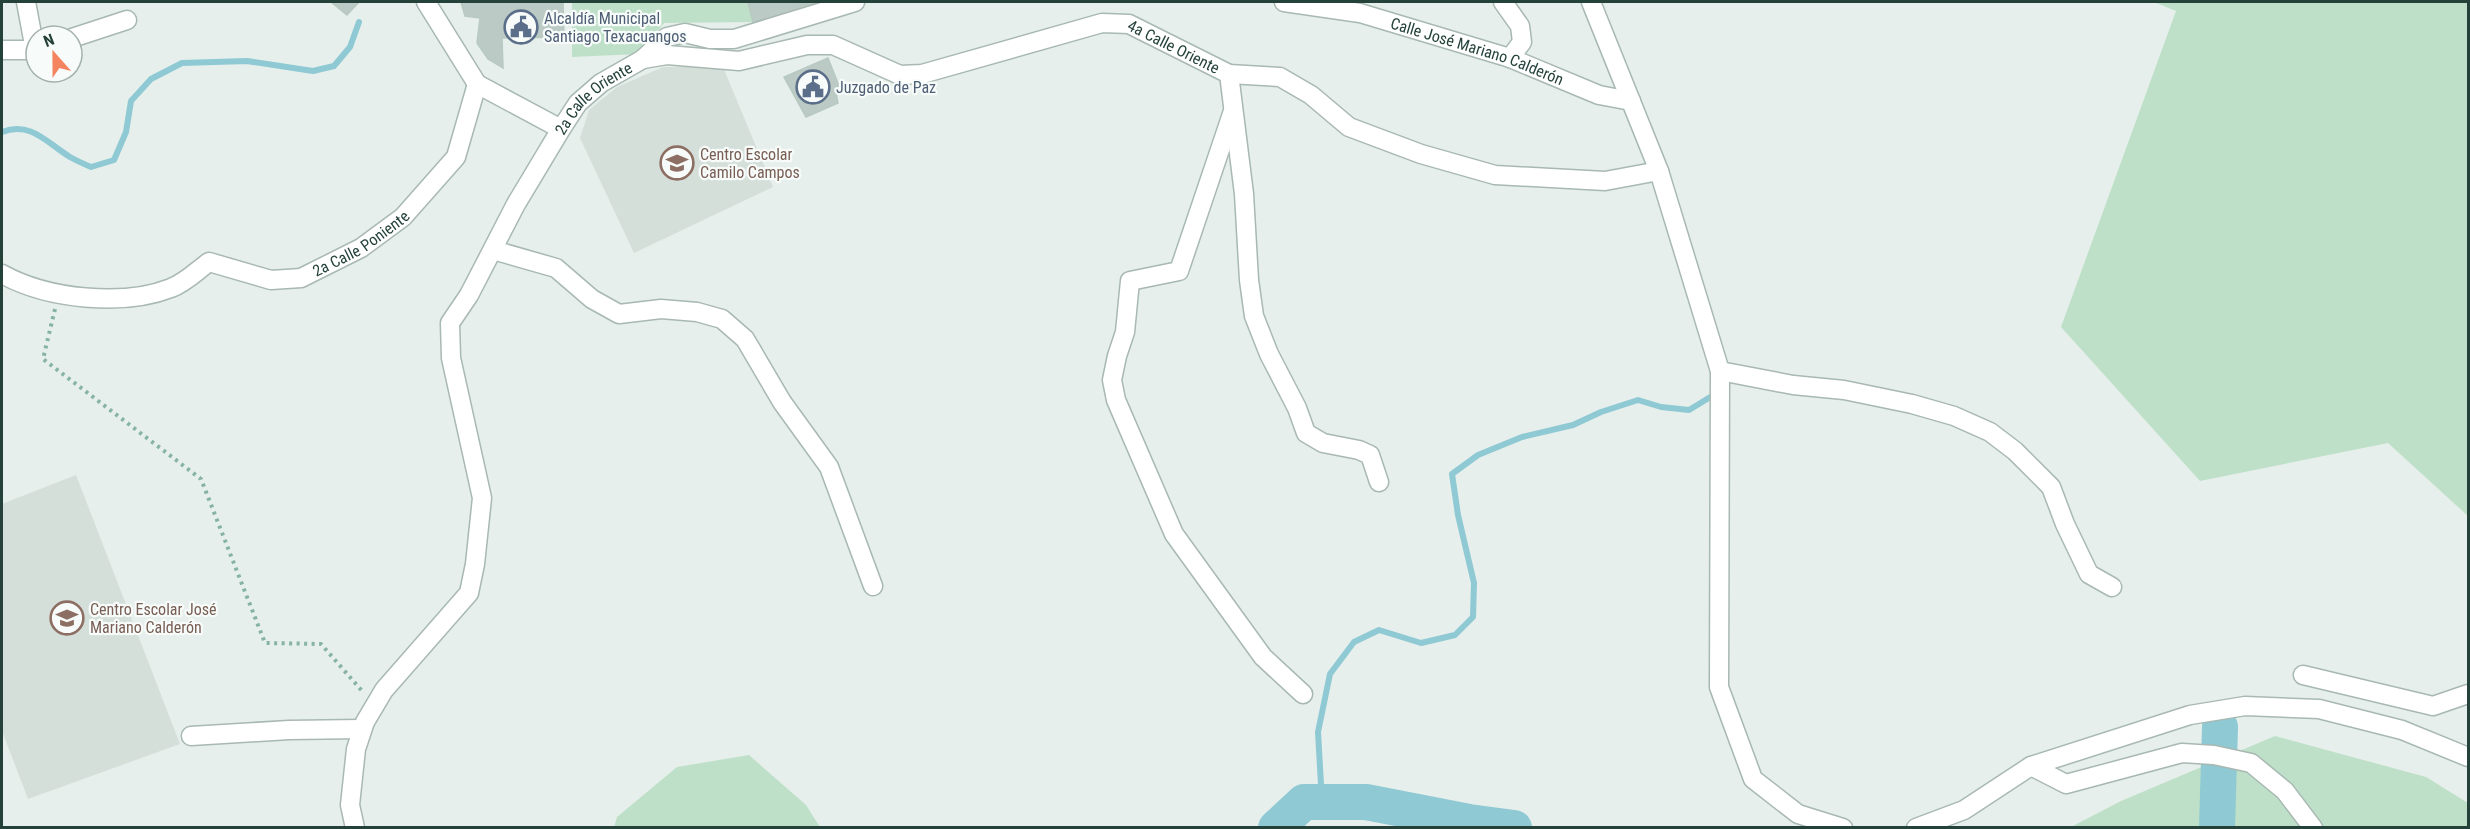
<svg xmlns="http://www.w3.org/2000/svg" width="2470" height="829" font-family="'Roboto Condensed',sans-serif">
  <rect width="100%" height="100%" fill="#e6efeb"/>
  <path fill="#d4dfda" d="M 663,67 L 723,67 L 773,187 L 634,253 L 580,138 L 589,110 L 617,87 Z
    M 76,475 L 180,744 L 28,799 L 2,731 L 2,504 Z"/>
  <path fill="#bfe0c8" d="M 572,2 L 748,2 L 753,22 L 664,23 L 639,54 L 572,57 Z
    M 2154,2 L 2468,2 L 2468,516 L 2388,443 L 2200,481 L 2061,327 L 2176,11 Z
    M 2275,736 L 2426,777 L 2468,803 L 2468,827 L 2069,828 L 2121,801 Z
    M 749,755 L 806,805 L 820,827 L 614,827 L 617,817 L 677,767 Z"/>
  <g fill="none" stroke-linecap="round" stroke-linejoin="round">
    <path stroke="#8ec9d4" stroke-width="6" d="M 2,132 C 31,121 47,143 70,157 C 77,161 84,164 91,167 L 114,160 L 126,132 L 131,101 L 151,79 L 182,63 L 247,61 L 313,71 L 334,66 L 350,47 L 359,22
      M 1322,802 L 1318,732 L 1330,674 L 1354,642 L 1379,630 L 1421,643 L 1455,635 L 1473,617 L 1474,583 L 1458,515 L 1452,474 L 1478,455 L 1522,437 L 1573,425 L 1601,412 L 1638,400 L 1661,407 L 1689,410 L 1712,396"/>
    <path stroke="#8ec9d4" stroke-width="36" d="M 1276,828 L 1304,802 L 1366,802 L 1469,822 L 1514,828
      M 2217,828 L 2220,727"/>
  </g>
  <path fill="#bbcac4" stroke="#b8c9c2" stroke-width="1.5" d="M 331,2 L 359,2 L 347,15 Z
    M 461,2 L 563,2 L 564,37 L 502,38 L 503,68 L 488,59 L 477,43 L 480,18 L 465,16 Z
    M 748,2 L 830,2 L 753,22 Z
    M 828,58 L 839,86 L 835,88 L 838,103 L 806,117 L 784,77 Z"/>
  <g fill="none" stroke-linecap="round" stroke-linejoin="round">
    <g stroke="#a8b8b2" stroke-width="21">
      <g id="minor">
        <path d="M 26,2 L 35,50"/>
        <path d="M 426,2 L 477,84 L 561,129"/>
        <path d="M 1503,2 L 1520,26 L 1522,42 L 1510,58"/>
        <path d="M 72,38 L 127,20"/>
        <path d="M 2,50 L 36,50"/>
        <path id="s1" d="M 643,59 L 667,55 L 739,61 L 807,45 L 833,45 L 900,75 L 922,74 L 1102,23 L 1129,24 L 1229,74 L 1280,77 L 1311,95 L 1349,127 L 1421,154 L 1495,175 L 1605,181 L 1659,171"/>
        <path d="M 1229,74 L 1244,194 L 1249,280 L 1254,316 L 1269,354 L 1297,408 L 1306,433 L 1323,443 L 1359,450 L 1370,455 L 1379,482"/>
        <path d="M 1233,111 L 1179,271 L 1130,281 L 1125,332 L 1117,356 L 1112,380 L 1116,400 L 1174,534 L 1263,657 L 1303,694"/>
        <path d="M 493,250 L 556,268 L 592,299 L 619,314 L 661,309 L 697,312 L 722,319 L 745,339 L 782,402 L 829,467 L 873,586"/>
        <path id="s2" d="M 2,274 C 47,299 123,307 171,288 C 185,283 198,270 209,262 L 271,280 L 301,278 L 361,248 L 403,217 L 456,157 L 477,84"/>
        <path d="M 1720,371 L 1793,385 L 1844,390 L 1912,404 L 1954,416 L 1990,432 L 2015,451 L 2051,487 L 2065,524 L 2089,574 L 2112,587"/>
        <path d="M 2303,675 L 2433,706 L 2468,694"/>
        <path d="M 191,736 L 289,730 L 362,729"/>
        <path d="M 2031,766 L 2066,784 L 2182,753 L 2214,755 L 2251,763 L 2285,791 L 2313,828"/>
        <path id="s3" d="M 355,828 L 350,805 L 356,749 L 365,722 L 384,690 L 469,593 L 475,564 L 482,498 L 451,358 L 450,323 L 469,295 L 516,204 L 561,129 L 578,103 L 601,83 L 643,59 L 667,37 L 685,33 L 710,39 L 734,39 L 855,2"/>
      </g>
    </g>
    <g stroke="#a8b8b2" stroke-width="21">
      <g id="tertiary">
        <path id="s4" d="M 1284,2 L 1360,13 L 1510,58 L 1599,95 L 1631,101"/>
        <path d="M 1591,2 L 1659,171 L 1720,371 L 1719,687 L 1753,779 L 1798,814 L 1843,828"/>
        <path d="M 1916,828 L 1964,810 L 2031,766 L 2190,715 L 2245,706 L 2319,709 L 2402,730 L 2468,757"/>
      </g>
    </g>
    <path stroke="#86b3a5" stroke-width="4" stroke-dasharray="3 4.5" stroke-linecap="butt" d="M 55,309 L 43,359 L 201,479 L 265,643 L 321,644 L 363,692"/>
    <use href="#minor" stroke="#fff" stroke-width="18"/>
    <use href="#tertiary" stroke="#fff" stroke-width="18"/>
  </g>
  <defs>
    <g id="civic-ring" transform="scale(1.725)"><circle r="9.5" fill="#f7fbf9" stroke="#5c6f8a" stroke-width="1.5"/><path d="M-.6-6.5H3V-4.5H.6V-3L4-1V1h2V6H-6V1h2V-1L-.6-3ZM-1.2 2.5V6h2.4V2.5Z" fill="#5c6f8a"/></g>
    <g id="school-ring" transform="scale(1.725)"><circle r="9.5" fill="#f7fbf9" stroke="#8d6e63" stroke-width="1.5"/><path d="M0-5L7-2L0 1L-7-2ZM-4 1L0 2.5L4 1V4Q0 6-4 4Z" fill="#8d6e63"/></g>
  </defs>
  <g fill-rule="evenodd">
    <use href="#civic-ring" x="521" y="27"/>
    <use href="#civic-ring" x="813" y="87"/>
    <use href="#school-ring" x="677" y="163"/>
    <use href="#school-ring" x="67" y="618"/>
  </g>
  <g text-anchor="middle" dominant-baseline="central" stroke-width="4.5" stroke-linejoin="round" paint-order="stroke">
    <g font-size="16" fill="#4e5e75" stroke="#f7fbf9" text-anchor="start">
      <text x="544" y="18">Alcaldía Municipal<tspan x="544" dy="18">Santiago Texacuangos</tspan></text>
      <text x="836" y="87">Juzgado de Paz</text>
    </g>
    <g font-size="16" fill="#24423a" stroke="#f7fbf9">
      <text stroke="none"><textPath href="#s1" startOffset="552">4a Calle Oriente</textPath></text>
      <text stroke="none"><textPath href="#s4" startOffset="200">Calle José Mariano Calderón</textPath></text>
      <text stroke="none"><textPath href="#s3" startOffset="818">2a Calle Oriente</textPath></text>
      <text stroke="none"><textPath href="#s2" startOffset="384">2a Calle Poniente</textPath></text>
    </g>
    <g font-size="16" fill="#785e54" stroke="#f7fbf9" text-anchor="start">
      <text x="700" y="154">Centro Escolar<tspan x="700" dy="18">Camilo Campos</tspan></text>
      <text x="90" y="609">Centro Escolar José<tspan x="90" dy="18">Mariano Calderón</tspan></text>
    </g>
  </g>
  <rect width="2470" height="829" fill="none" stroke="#24423a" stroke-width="6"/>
  <g transform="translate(54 54) rotate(339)"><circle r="28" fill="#f7fbf9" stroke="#a3b1ad" stroke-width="1.5"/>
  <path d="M0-4.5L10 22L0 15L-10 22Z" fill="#f4845f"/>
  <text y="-9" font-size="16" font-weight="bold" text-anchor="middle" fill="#24423a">N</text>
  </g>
</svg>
